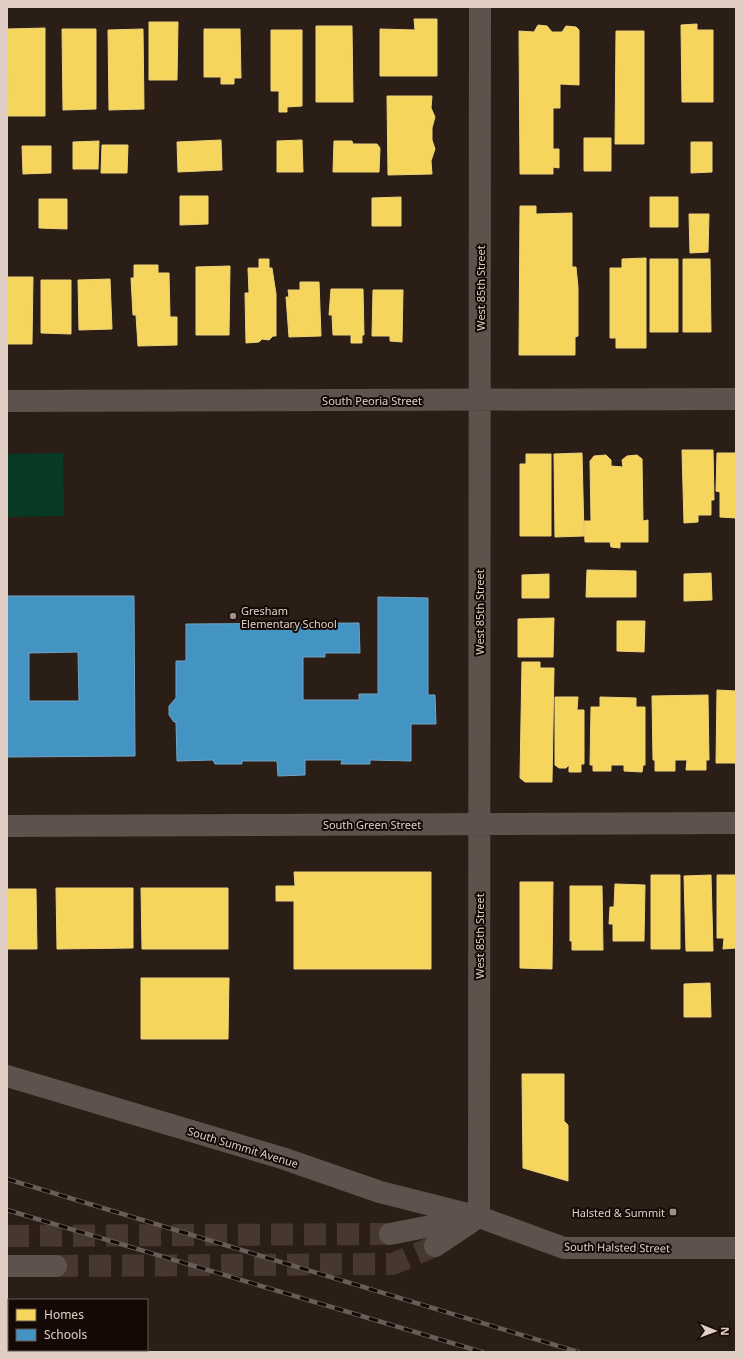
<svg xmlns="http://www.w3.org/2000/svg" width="743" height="1359" font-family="'Noto Sans',sans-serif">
  <rect width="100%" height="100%" fill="#2b1e16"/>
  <path fill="#073a25" d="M 63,453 L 64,516 L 7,517 L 7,454 Z"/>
  <path fill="#f6d55c" stroke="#efd37c" d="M 414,19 L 437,19 L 437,76 L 380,76 L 380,29 L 415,30 Z
    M 149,22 L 178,22 L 177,80 L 149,80 Z
    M 697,24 L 697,30 L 713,30 L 713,102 L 682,102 L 681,25 Z
    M 538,25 L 547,26 L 552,32 L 562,32 L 566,26 L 576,27 L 579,30 L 579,85 L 560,84 L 560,108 L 553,108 L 553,149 L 559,149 L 559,168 L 553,167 L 553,174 L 520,174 L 519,31 L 534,32 Z
    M 316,26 L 352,26 L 353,102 L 316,102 Z
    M 45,28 L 45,116 L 8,116 L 7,29 Z
    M 62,29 L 96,29 L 96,109 L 63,110 Z
    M 143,29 L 144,109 L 109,110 L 108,30 Z
    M 204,29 L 240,29 L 241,78 L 234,78 L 234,84 L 221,84 L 221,77 L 204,77 Z
    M 271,30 L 302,30 L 302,106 L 287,107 L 287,112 L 279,112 L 279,91 L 271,91 Z
    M 616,31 L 644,31 L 644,144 L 615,144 Z
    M 387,96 L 432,96 L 431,108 L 435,117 L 432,128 L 432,140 L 435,149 L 431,161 L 432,174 L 388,175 Z
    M 584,138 L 611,138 L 611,171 L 584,171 Z
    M 221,140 L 222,170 L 178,172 L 177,142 Z
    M 302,140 L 303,172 L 277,172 L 277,141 Z
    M 99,141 L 98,169 L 73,169 L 73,142 Z
    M 334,141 L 352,141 L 353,144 L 377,144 L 380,148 L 379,172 L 333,172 Z
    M 691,142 L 712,142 L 712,172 L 691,173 Z
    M 102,145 L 128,145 L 127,173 L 101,173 Z
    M 22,146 L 51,146 L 51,173 L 23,174 Z
    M 180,196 L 208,196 L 208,224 L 180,225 Z
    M 401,197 L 401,226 L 372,226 L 372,198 Z
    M 650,197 L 678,197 L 678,227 L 650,227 Z
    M 39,199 L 67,199 L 67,229 L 39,228 Z
    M 520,206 L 536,206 L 536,214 L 572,213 L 572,267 L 576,267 L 578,287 L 578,336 L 575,337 L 575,355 L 519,355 Z
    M 689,214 L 709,214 L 708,252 L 690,253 Z
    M 646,258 L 646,348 L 616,348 L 616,338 L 610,338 L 610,268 L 622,268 L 622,259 Z
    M 259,259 L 269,259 L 269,268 L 272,268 L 276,294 L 276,336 L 273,336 L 269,340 L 262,339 L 259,342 L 246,343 L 245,293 L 249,293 L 248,268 L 259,268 Z
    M 650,259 L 678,259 L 678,332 L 650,332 Z
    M 683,259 L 710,259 L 711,332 L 683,332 Z
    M 134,265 L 158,265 L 158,273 L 169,273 L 170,317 L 177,317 L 177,345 L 138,346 L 136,315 L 133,315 L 131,278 L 134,278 Z
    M 230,266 L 229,335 L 196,335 L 196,267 Z
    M 7,277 L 33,277 L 32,344 L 7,344 Z
    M 110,279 L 112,329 L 79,330 L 78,280 Z
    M 41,280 L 71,280 L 71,334 L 41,333 Z
    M 300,282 L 319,282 L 321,336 L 289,337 L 286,297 L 289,297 L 288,290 L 300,290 Z
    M 331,289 L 363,289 L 364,335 L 362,335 L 362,343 L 351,343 L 351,335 L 333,335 L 332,315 L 329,315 Z
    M 373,290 L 403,290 L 402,342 L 390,341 L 390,336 L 372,336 Z
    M 682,450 L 713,450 L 714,500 L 711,500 L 711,515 L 698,515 L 698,522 L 684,523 Z
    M 582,453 L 584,536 L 555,537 L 554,454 Z
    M 717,453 L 736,453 L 736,518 L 720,517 L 720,492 L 716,491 Z
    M 526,454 L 551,454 L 551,536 L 520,536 L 520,464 L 526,464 Z
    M 606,455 L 611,460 L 611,466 L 623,467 L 622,460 L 627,456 L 637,455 L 642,459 L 643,521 L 648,520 L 648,542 L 620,542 L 620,548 L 611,547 L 610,542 L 585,542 L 584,521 L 591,521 L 590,461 L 594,456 Z
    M 587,570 L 636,571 L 636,597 L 586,597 Z
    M 711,573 L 712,600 L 684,601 L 684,574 Z
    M 549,574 L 549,598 L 522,598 L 522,575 Z
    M 554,618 L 553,657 L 518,657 L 518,619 Z
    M 617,621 L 645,621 L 644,652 L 617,651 Z
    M 522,662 L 540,662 L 540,668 L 554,668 L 552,782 L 525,782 L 520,778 Z
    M 717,690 L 736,691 L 736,763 L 716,763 Z
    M 708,695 L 709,760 L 706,760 L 706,770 L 686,770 L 687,760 L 675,760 L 675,771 L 655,771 L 655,760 L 653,760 L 652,696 Z
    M 555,697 L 578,697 L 577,710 L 584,710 L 584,764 L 581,764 L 581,772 L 569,772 L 569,765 L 566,768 L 559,768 L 555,765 Z
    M 600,697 L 636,698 L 636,707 L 645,707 L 645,765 L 643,765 L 642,772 L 624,771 L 624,765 L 611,765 L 611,771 L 593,771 L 593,765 L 590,765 L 591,707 L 600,707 Z
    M 294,872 L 431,872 L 431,969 L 294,969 L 294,901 L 276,901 L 276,886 L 295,886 Z
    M 651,875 L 680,875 L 680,949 L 651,949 Z
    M 711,875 L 713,951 L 686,951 L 684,876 Z
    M 717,875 L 736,875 L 736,948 L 723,949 L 724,938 L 717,938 Z
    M 520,882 L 553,882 L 552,969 L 520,968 Z
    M 615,884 L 645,885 L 644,941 L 613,941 L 613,924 L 609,924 L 610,907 L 614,907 Z
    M 570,886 L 602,886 L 603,950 L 572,950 L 572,941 L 570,941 Z
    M 56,888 L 133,888 L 133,948 L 57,949 Z
    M 141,888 L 228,888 L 228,949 L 142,949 Z
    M 7,889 L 36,889 L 37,949 L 7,949 Z
    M 141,978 L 229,978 L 228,1039 L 141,1039 Z
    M 710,983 L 711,1017 L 684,1017 L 684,984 Z
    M 522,1074 L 564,1074 L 564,1121 L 568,1125 L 568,1181 L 523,1168 Z"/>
  <path fill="#4393c3" stroke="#72a5c4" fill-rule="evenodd" d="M 7,596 L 134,596 L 135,756 L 7,757 ZM 78,652 L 79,701 L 29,701 L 29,653 Z
    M 378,597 L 428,598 L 428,695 L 435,695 L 436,724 L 411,724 L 411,761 L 370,760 L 370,764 L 341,764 L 342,760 L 305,760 L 305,775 L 278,776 L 277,761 L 242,761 L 242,764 L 215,764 L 213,760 L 177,761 L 176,722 L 174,722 L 169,715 L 169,706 L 176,698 L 176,661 L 186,661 L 186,624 L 359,623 L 360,653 L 325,653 L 325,657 L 303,657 L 303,700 L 359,700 L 359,694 L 378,694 Z"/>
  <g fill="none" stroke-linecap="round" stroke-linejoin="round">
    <path stroke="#463830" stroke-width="22" stroke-dasharray="22 11" stroke-linecap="butt" d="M 7,1236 L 390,1234
      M 56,1266 L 393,1264 L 435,1246"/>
    <path stroke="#5e524c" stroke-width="22" d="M 7,401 L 736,399
      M 7,826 L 736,823
      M 479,1217 L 480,7"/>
    <path stroke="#5e524c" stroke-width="22" d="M 7,1076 L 282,1158 L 380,1192 L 479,1217 L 564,1248 L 736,1248
      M 390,1234 L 472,1218
      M 435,1246 L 471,1222
      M 7,1266 L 56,1266"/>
    <g stroke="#675e57" stroke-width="4.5">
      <path id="rail" d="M 7,1179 L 578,1352
        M 7,1210 L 482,1352"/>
    </g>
    <use href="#rail" stroke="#140904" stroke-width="3" stroke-dasharray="9" stroke-linecap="butt"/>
  </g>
  <g fill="#a19088" stroke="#140904" stroke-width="1.5">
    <circle cx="233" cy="616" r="4"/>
    <rect x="669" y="1208" width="8" height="8" rx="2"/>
  </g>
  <g text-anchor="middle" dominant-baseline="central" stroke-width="4" stroke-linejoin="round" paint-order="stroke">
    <g font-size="11" fill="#e0cec5" stroke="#140904">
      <text transform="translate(480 288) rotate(-90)">West 85th Street</text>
      <text x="372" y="400">South Peoria Street</text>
      <text transform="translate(479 612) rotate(-90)">West 85th Street</text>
      <text x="372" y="824">South Green Street</text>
      <text transform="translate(479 936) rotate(-90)">West 85th Street</text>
      <text transform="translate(243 1147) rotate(17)">South Summit Avenue</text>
      <text transform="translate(617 1247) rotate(1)">South Halsted Street</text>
    </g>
    <g font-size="11" fill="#e0cec5" stroke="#140904" text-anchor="start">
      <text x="241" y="610">Gresham<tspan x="241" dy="13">Elementary School</tspan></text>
      <text x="665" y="1212" text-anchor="end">Halsted &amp; Summit</text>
    </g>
  </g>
  <rect width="743" height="1359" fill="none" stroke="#e0cec5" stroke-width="16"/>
  <rect x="8" y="1299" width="140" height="52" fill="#140904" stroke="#665851"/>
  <rect x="16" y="1309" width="20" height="12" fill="#f6d55c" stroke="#665851"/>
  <text x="44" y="1319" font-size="12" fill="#e0cec5">Homes</text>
  <rect x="16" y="1329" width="20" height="12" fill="#4393c3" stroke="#665851"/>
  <text x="44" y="1339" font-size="12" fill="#e0cec5">Schools</text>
  <g transform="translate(715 1331) rotate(91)" stroke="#140904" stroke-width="3" paint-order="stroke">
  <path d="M0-3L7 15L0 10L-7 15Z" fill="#e0cec5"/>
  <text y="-6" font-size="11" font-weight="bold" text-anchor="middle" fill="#e0cec5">N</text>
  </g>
</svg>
